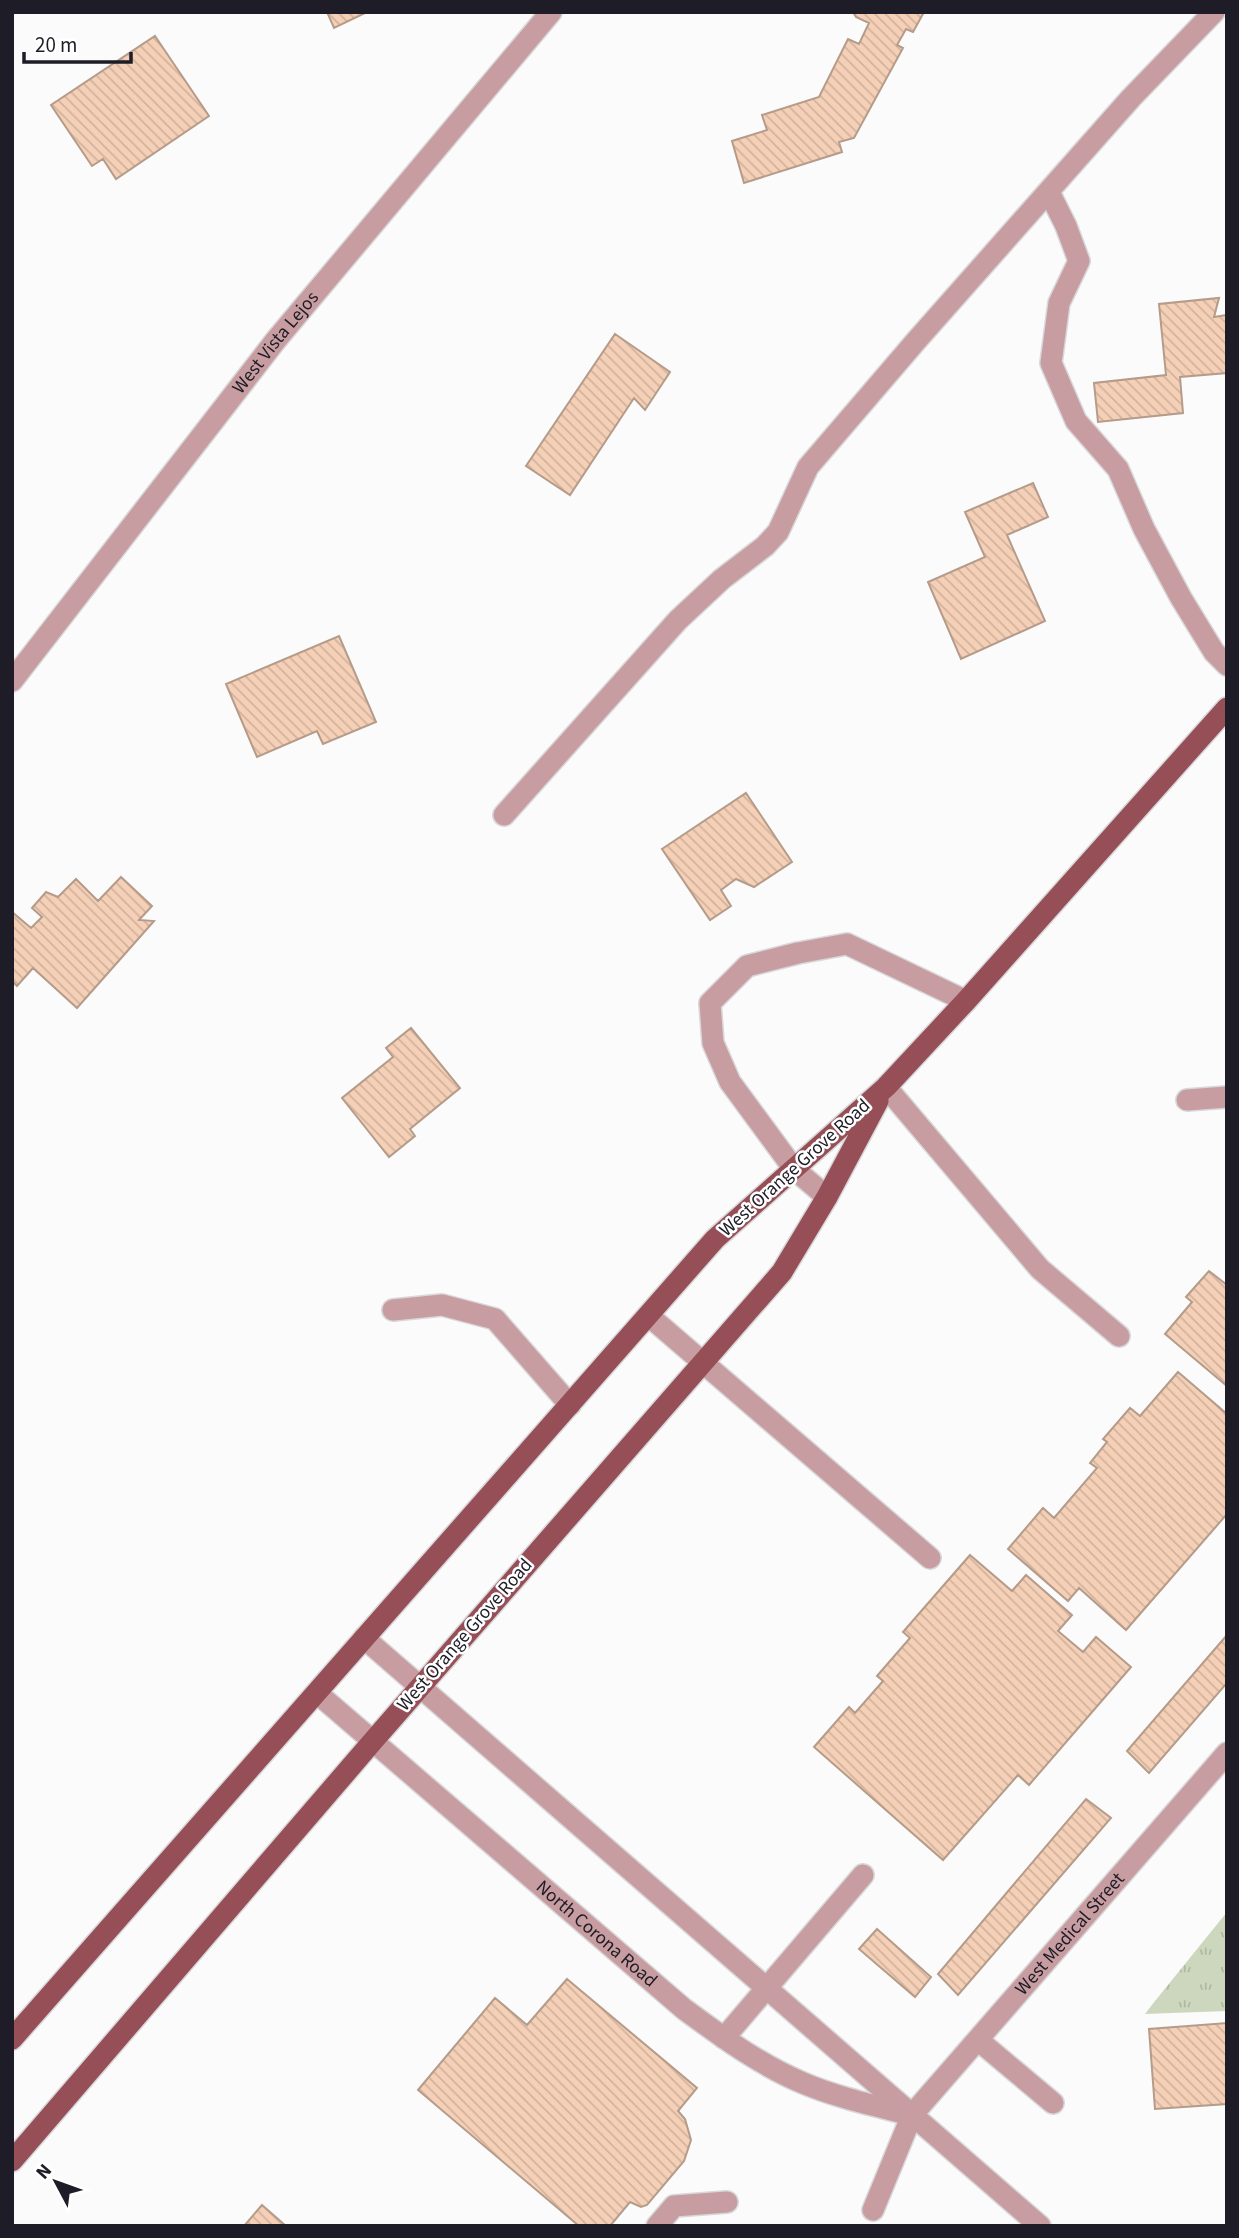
<svg xmlns="http://www.w3.org/2000/svg" width="1239" height="2238" font-family="'Source Sans 3',sans-serif">
  <defs>
    <pattern id="grass-tufts" width="24" height="20" patternUnits="userSpaceOnUse" patternTransform="scale(1.75)"><rect width="24" height="20" fill="#ccd7bd"/><path d="M3 7l-1-3M5 7V3M7 7l1-3M15 17l-1-3M17 17v-4M19 17l1-3" fill="none" stroke="#afb8a2"/></pattern>
    <pattern id="building-back-hatch" width="6" height="6" patternUnits="userSpaceOnUse" patternTransform="scale(1.75)"><rect width="6" height="6" fill="#f5d0b7"/><path d="M-1 5l2 2M0 0l6 6M5-1l2 2" fill="none" stroke="#d2b29d"/></pattern>
  </defs>
  <rect width="100%" height="100%" fill="#fbfbfb"/>
  <path fill="url(#grass-tufts)" d="M 1227,1912 L 1227,2011 L 1145,2014 L 1155,2001 Z"/>
  <path fill="url(#building-back-hatch)" stroke="#b59b89" stroke-width="2" d="M 327,12 L 367,12 L 334,28 Z
    M 853,12 L 924,12 L 913,32 L 906,29 L 897,45 L 903,48 L 854,138 L 839,142 L 842,152 L 744,183 L 732,141 L 767,130 L 762,115 L 819,97 L 848,39 L 859,44 L 869,23 L 856,17 Z
    M 155,36 L 209,116 L 116,179 L 103,159 L 92,166 L 51,105 Z
    M 1219,298 L 1214,317 L 1227,315 L 1227,373 L 1180,377 L 1183,413 L 1098,422 L 1094,383 L 1166,375 L 1159,304 Z
    M 615,334 L 670,372 L 645,410 L 634,398 L 570,495 L 526,466 Z
    M 1033,483 L 1048,517 L 1007,535 L 1045,621 L 961,659 L 928,582 L 985,557 L 965,512 Z
    M 339,636 L 376,722 L 323,744 L 317,731 L 257,757 L 226,684 Z
    M 746,793 L 792,862 L 754,887 L 736,879 L 721,890 L 731,906 L 710,920 L 662,849 Z
    M 121,877 L 152,906 L 139,920 L 154,921 L 77,1008 L 33,968 L 17,986 L 12,981 L 12,912 L 31,928 L 42,917 L 32,908 L 46,892 L 58,897 L 76,879 L 98,901 Z
    M 411,1028 L 460,1088 L 410,1129 L 415,1136 L 389,1157 L 342,1098 L 393,1057 L 386,1048 Z
    M 1209,1271 L 1227,1285 L 1227,1386 L 1165,1334 L 1192,1302 L 1186,1297 Z
    M 1178,1372 L 1227,1414 L 1227,1514 L 1126,1630 L 1079,1588 L 1068,1601 L 1008,1549 L 1043,1508 L 1054,1518 L 1097,1468 L 1090,1463 L 1107,1442 L 1103,1439 L 1130,1408 L 1140,1416 Z
    M 970,1555 L 1012,1591 L 1026,1575 L 1072,1615 L 1058,1631 L 1083,1652 L 1096,1637 L 1131,1667 L 1029,1785 L 1018,1775 L 943,1860 L 814,1747 L 849,1707 L 855,1713 L 883,1681 L 877,1676 L 910,1638 L 903,1632 Z
    M 1227,1635 L 1227,1683 L 1149,1773 L 1127,1751 Z
    M 1086,1799 L 1111,1818 L 958,1995 L 938,1974 Z
    M 877,1929 L 931,1977 L 915,1997 L 859,1949 Z
    M 567,1979 L 697,2088 L 678,2111 L 685,2119 L 691,2140 L 684,2161 L 647,2205 L 641,2207 L 630,2202 L 610,2226 L 579,2226 L 418,2090 L 495,1998 L 527,2025 Z
    M 1227,2023 L 1227,2104 L 1155,2109 L 1149,2029 Z
    M 262,2205 L 286,2226 L 244,2226 Z"/>
  <g fill="none" stroke-linecap="round" stroke-linejoin="round">
    <g stroke="#d8d7d9" stroke-width="24">
      <g id="minor">
        <path d="M 1049,192 L 1066,226 L 1079,261 L 1059,303 L 1051,363 L 1076,421 L 1118,469 L 1144,529 L 1181,598 L 1214,652 L 1227,665"/>
        <path id="s1" d="M 12,681 L 276,340 L 551,12"/>
        <path d="M 504,815 L 678,620 L 722,579 L 765,546 L 778,532 L 808,467 L 916,341 L 1131,98 L 1214,12"/>
        <path d="M 886,1087 L 1040,1269 L 1119,1336"/>
        <path d="M 1187,1100 L 1227,1097"/>
        <path d="M 827,1197 L 794,1169 L 730,1082 L 713,1043 L 710,1003 L 747,966 L 798,953 L 847,944 L 966,1001"/>
        <path d="M 393,1310 L 442,1305 L 495,1319 L 570,1405"/>
        <path d="M 649,1316 L 930,1558"/>
        <path d="M 364,1638 L 1040,2226"/>
        <path id="s2" d="M 317,1693 L 684,2009 C 722,2037 760,2065 803,2083 C 836,2097 872,2105 907,2114"/>
        <path d="M 724,2038 L 863,1875"/>
        <path d="M 978,2040 L 1053,2103"/>
        <path id="s3" d="M 873,2210 L 912,2115 L 1227,1753"/>
        <path d="M 657,2226 L 674,2206 L 727,2202"/>
      </g>
    </g>
    <g stroke="#d8d7d9" stroke-width="24">
      <path id="major" d="M 12,2039 L 715,1239 L 886,1087 L 966,1001 L 1227,708
        M 12,2161 L 373,1741 L 782,1272 L 827,1197 L 878,1101"/>
    </g>
    <use href="#minor" stroke="#c89da1" stroke-width="21"/>
    <use href="#major" stroke="#964e57" stroke-width="21"/>
  </g>
  <g text-anchor="middle" dominant-baseline="central" stroke-width="5" stroke-linejoin="round" paint-order="stroke">
    <g font-size="19" fill="#1e1c26" stroke="#fff">
      <text stroke="none"><textPath href="#s1" startOffset="429">West Vista Lejos</textPath></text>
      <text transform="translate(795 1168) rotate(-42)">West Orange Grove Road</text>
      <text transform="translate(465 1635) rotate(-49)">West Orange Grove Road</text>
      <text stroke="none"><textPath href="#s2" startOffset="369">North Corona Road</textPath></text>
      <text stroke="none"><textPath href="#s3" startOffset="343">West Medical Street</textPath></text>
    </g>
  </g>
  <rect width="1239" height="2238" fill="none" stroke="#1e1c26" stroke-width="28"/>
  <g transform="translate(56 2182) rotate(311)" stroke="#ffffff" stroke-width="5" paint-order="stroke">
  <path d="M0-5L12 26L0 18L-12 26Z" fill="#1e1c26"/>
  <text y="-10" font-size="19" font-weight="bold" text-anchor="middle" fill="#1e1c26">N</text>
  </g>
  <path d="M24 52v10h107v-10" fill="none" stroke="#1e1c26" stroke-width="3.5"/>
  <text x="35" y="52" font-size="21" fill="#1e1c26" stroke="#ffffff" stroke-width="5" paint-order="stroke">20 m</text>
</svg>
